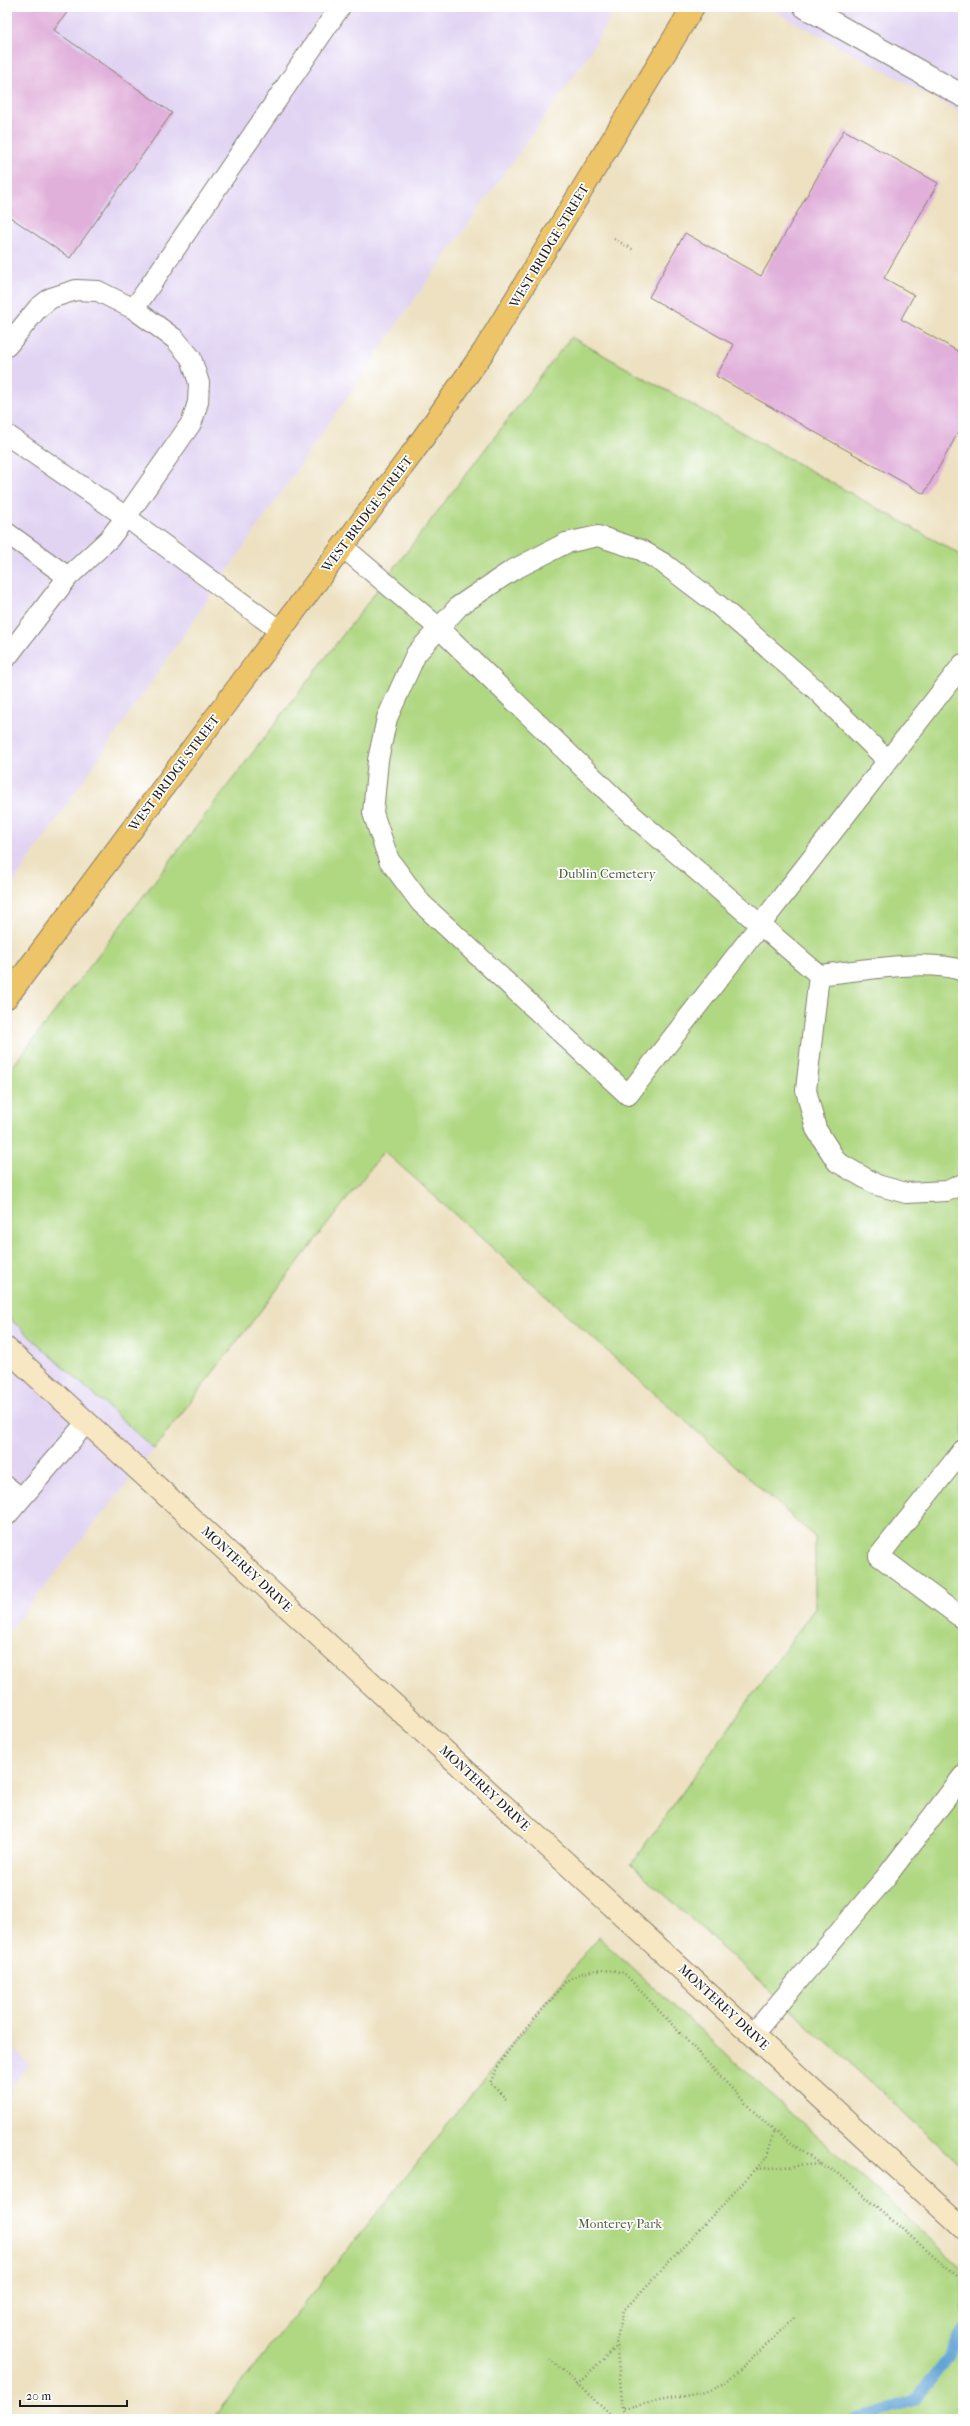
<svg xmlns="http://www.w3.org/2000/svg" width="970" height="2426" font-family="'IM FELL French Canon',serif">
  <rect width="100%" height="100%" fill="#fff"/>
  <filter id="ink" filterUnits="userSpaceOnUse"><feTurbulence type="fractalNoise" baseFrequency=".025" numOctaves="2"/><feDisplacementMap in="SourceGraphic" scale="8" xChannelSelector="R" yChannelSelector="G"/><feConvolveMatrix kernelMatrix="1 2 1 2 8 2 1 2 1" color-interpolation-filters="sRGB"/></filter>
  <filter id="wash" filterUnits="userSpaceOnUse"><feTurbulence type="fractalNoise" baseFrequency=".012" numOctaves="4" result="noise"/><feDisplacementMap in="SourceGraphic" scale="16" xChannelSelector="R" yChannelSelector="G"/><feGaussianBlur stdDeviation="0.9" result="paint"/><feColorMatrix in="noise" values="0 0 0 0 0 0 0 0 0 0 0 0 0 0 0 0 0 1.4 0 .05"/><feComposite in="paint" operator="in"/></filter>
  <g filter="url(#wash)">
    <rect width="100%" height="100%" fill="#ede1c1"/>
    <path fill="#e1d4f3" d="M 7,7 L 616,7 L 586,59 L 399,321 L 7,892 Z
      M 766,7 L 963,7 L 963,114 L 767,7 Z
      M 7,1316 L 154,1449 L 7,1634 Z
      M 7,2043 L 29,2064 L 7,2093 Z"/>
    <path fill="#b0d883" stroke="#667a50" d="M 571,337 L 963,556 L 963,2160 L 960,2164 L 631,1864 L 815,1608 L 815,1537 L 384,1151 L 154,1449 L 7,1316 L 7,1074 Z
      M 598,1937 L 963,2269 L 963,2419 L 212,2419 Z"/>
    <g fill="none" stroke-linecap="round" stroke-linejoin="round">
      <path stroke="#63a4d6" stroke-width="11" d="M 857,2419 L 915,2400 L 948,2358 L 963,2330"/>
    </g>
    <g id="blocks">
      <path fill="#e0afda" d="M 7,7 L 71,7 L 54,30 L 172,113 L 70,258 L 7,215 Z
        M 844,130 L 938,183 L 884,278 L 914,295 L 901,319 L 963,354 L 963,424 L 924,494 L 716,376 L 734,345 L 649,297 L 685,233 L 761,276 Z"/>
    </g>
  </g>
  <g filter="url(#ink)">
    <use href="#blocks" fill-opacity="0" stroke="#847e6e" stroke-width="1"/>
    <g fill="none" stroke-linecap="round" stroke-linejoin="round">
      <g stroke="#847e6e" stroke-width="22">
        <path id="lane" d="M 134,309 L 340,7
          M 7,346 L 38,308 L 51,298 L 76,290 L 98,291 L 134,309 L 175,339 L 191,358 L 199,383 L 198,402 L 192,422 L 126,517 L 109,539 L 68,577 L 7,657
          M 7,435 L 126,517 L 280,631
          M 7,533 L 68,577
          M 343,547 L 439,628 L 632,815 L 819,975 C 857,971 929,958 963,971
          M 887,760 L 815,689 L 717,604 L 663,563 L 641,550 L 598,536 L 566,543 L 511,571 L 459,606 L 416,654 L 387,718 L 378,760 L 373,813 L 389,860 L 421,903 L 628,1095 L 963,664
          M 819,975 L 806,1090 L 816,1129 L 837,1162 L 877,1185 L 906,1193 L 947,1191 L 963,1184
          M 963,1450 L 879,1556 L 963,1619
          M 7,1487 L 21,1498
          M 7,1515 L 87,1422
          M 753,2034 L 886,1877 L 963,1776"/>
      </g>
      <g stroke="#847e6e" stroke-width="24">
        <path id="street" d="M 805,7 L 963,96"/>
      </g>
      <g stroke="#847e6e" stroke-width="24">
        <path id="secondary" d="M 7,1349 L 963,2228"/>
      </g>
      <g stroke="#847e6e" stroke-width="24">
        <path id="primary" d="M 7,997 L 414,451 L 484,351 L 693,7"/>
      </g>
      <path stroke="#847e6e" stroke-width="2.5" stroke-dasharray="1 3" stroke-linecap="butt" d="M 614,239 L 634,250
        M 506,2099 L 490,2083 C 503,2052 529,2025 552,1999 C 557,1993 562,1985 568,1980 C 584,1969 607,1968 624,1973 L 749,2107 L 774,2131 L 820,2164
        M 757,2169 L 820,2164 L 838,2173 L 963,2282
        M 550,2359 L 615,2419
        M 577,2385 L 616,2346
        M 624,2408 L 705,2392 L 727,2383 L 797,2315
        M 624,2419 L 616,2342 L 624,2310 L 767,2157 L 774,2131"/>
      <use href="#lane" stroke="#fff" stroke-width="20"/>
      <use href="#street" stroke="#fff" stroke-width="22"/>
      <use href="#secondary" stroke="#f8e7c3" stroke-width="22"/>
      <use href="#primary" stroke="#eec469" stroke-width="22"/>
    </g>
  </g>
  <g text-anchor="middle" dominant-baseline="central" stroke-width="3.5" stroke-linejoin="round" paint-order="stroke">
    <g font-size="13" fill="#1c1c1c" stroke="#fff">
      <text transform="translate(549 246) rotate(-59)">WEST BRIDGE STREET</text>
      <text transform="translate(367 514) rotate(-53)">WEST BRIDGE STREET</text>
      <text transform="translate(174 773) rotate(-53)">WEST BRIDGE STREET</text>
      <text transform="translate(247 1569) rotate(43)">MONTEREY DRIVE</text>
      <text transform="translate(485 1788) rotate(43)">MONTEREY DRIVE</text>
      <text transform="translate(724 2007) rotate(43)">MONTEREY DRIVE</text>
    </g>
    <g font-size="13" fill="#505e40" stroke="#fff">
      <text x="607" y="873">Dublin Cemetery</text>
      <text x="620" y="2223">Monterey Park</text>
    </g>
  </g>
  <rect width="970" height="2426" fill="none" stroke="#fff" stroke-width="24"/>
  <path d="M20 2400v6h107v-6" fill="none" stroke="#1c1c1c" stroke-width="2"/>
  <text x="26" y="2400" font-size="12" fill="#1c1c1c" stroke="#ffffff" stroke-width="3" paint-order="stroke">20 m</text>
</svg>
